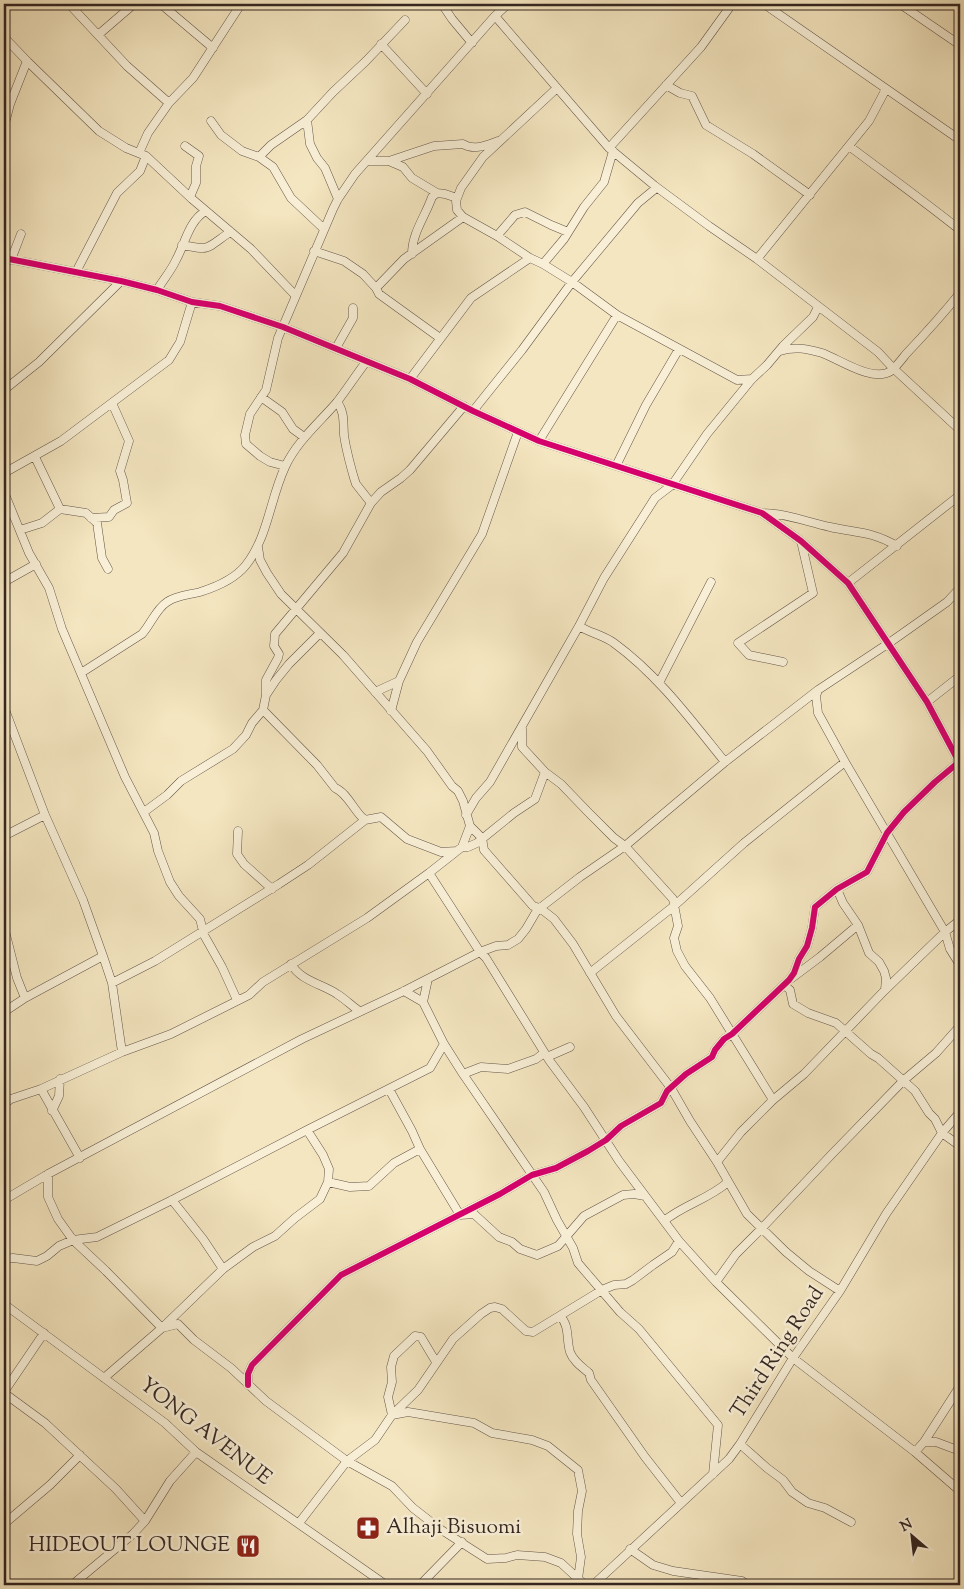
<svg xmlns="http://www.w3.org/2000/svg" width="964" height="1589" font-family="'Sorts Mill Goudy',serif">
  <rect width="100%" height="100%" fill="#f4e6c0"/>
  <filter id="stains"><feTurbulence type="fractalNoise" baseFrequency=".004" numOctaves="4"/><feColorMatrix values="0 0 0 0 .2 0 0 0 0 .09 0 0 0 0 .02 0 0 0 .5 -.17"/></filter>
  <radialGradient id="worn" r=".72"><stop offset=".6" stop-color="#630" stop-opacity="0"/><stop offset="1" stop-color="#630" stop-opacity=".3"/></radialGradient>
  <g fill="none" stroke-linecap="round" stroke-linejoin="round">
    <g stroke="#645649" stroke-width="9">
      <path id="minor" d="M 69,4 L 127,66 L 169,103
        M 442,4 L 452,19 L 472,43
        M 764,4 L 960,140
        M 900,4 L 960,45
        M 162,5 L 213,48
        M 495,16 L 609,148 L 655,186 L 709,226 L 757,259 L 878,352 L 893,368 L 960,430
        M 98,35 L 134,4
        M 4,37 L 27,61 L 99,131 L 126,148 L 146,156 L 192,199 L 251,249 L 295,295
        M 381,44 L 427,94
        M 666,85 L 680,93 L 692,96 L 706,125 L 753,154 L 810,195
        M 557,88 L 483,157 L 461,188 L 456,201 L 457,210 L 463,217 L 497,236 L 530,258 L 543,264 L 572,282 L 617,315 L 737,380 L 752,379
        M 307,120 L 310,144 L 317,158 L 325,168 L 338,199
        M 211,121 L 221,135 L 242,151 L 259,157 L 273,167 L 291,198 L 324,229
        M 4,127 L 10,104 L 27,61
        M 185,146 L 199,156 L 196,166 L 196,183 L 190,197
        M 849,146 C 886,174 924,201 960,230
        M 609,148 L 701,47 L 732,4
        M 139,153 L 148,133 L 169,103 L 193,78 L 241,4
        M 259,157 L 271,145 L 307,120 L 333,92 L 366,61 L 405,20
        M 367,161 L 389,161 L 403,167 L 412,178 L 437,193 L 445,194 L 457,198
        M 389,161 L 434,146 L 463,144 C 474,151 487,145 498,141
        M 497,236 L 515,215 L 525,212 L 551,225 L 568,232
        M 182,245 C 189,246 196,248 203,248 C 212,248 222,236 231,232
        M 314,251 L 344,261 L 363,274 L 376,288
        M 412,254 C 412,233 425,217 432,197 L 437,193
        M 4,258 L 121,281 L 157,290 L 192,302 L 220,306 L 283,327 L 410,379 L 473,411 L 539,441 L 762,513 L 801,541 L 848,583 L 927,702 L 960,764
        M 757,259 L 869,121 L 886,89
        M 11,260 L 21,234
        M 543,264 L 564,239 L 584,207 L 604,182 L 613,151
        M 76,272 L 117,193 L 140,171 L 146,156
        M 157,290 C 163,280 171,271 176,260 C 185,244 189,220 206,211
        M 440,338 L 379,294 L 376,288 L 404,259 L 463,217
        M 336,348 L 353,318 L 353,308
        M 780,351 C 794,346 808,349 822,353 C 839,359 873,383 891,371 C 896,367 902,359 906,354 C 925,334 943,314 960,293
        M 410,379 L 471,298 L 530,258
        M 4,390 L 39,362 L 121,281
        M 261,397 L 282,412 L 293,429 L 304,437
        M 337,402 C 345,412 343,423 344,435 C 346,450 350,464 354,478 L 356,484 L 371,503
        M 473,411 L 522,350 L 572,282 L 638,203 L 655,189 L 655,186
        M 539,441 L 617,315
        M 285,466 L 270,462 L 260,456 L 246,444 L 245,435 L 250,414 L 266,390 L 278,338 L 333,209 L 338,199 L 355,174 L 495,16 L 508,4
        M 616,466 L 646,405 L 679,349
        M 4,473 L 61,441 L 169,360 L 180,342 L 192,302
        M 4,492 L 29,553 L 49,588 L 62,629 L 125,777 L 154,833 L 158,851 L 170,882 L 179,896 L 200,919 L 204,935 L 222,967 L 237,1000
        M 60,509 L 86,513 L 97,523 L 102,558 L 108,569
        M 762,513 C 785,513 807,522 830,527 C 857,533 871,531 897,546
        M 91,518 L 109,517 L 114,510 L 127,503 L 123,480 L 120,471 L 129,441 L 112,403
        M 20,530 L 42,523 L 60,509 L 35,457
        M 4,582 L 36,564
        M 848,583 L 960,495
        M 960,588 L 947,602 L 889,643 L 818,690 L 816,696 L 818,713 L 845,762 L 945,932 L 950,949 L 960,965
        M 579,626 C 590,633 603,635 614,643 C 658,675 691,720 725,762
        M 783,662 L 749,655 L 738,643 L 813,593 L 801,541
        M 81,673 L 142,634 C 151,624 156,609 167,602 C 177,595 189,595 200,592 C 216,587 235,579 246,565 C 268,537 270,499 285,467 C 297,441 319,423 337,402 C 347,389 356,375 366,362
        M 659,683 L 711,582
        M 375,692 L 399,681
        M 266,695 L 266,680 L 278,658 L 279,654 L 274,646 L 275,634 L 343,553 L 371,503 L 381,492 L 401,478 L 410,470 L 464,406
        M 927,702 L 960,676
        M 4,707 L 45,815 L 83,900 L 103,956 L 112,983 L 122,1052
        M 391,711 L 399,681 L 417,642 L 482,534 L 518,432
        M 522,729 L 522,747 L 545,772 L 561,784 L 588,812 L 614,838 L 625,846 L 673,899 L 678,926 L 674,938 L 677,951 L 685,966 L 710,998 L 773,1100
        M 144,812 L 167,795 L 181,781 L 233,749 L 246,735 L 252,723 L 263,710 L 266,695 L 276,680 L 289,664 L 320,633
        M 466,815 L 476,798 L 490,782 L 579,626 L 604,578 L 655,498 L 672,485 L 707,434 L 752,379 L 767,365 L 783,346 L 813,317 L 818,307
        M 365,820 L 381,817 L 407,839 L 441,852 L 457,851
        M 470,826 L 482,838 L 484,850 L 533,906 L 540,908 L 554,919 L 573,944 L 616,1016 L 671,1088 L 690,1121 L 717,1162 L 747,1214 L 786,1252 L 809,1271 L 840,1291
        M 238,831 L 237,854 L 244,864 L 272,889
        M 4,836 L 45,815
        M 462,847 L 468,847 L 477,843 L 514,813 L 535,799 L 545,772
        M 429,873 L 480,952 L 486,958 L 549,1060 L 584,1107 L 619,1161 L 679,1241 L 716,1282 L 793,1358 L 915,1452 L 960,1491
        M 837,889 L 843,903 L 858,925 L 869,953 L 879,962 L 884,971 L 886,978 L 885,990
        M 4,927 L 17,978 L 25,998
        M 291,964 C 301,981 322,984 337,994 C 345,999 352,1006 359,1011
        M 590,973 L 674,906 L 744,843 L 845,762
        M 792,978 L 820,957 L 858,925
        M 112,983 L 155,961 L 279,884 L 308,865 L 365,820 C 354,812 348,793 335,788 L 317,765 L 263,710
        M 784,985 L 790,990 L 793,1004 L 808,1013 L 836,1023 L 871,1054 L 878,1058 L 915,1091 L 929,1113 L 935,1119 L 942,1133 L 960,1146
        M 404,991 L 423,1002 L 444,1044 L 463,1074 L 544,1192 L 557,1220 L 573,1248 L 578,1263 L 620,1312 L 639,1329 L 718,1425 L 713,1474
        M 423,1002 L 428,979
        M 4,1012 L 25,998 L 103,956
        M 547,1057 L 570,1047
        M 463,1074 L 481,1067 L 508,1069 L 536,1059 L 544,1053
        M 41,1089 L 80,1158
        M 389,1089 L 412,1131 L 420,1149 L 460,1215 L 474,1214 L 499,1237 L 512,1242 L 520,1249 L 537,1255 L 558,1246 L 584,1216 L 623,1195 L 634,1194 L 645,1196
        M 4,1104 L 11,1099 L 41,1089 L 122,1052 L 171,1034 L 249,995 L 263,982 L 367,918 L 429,873 L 462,847 L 470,826 L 463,801 L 458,791 L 452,786 L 427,751 L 343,655 L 281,594 L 267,573 L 260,560 L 258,547
        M 52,1111 L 59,1096 L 60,1079
        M 717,1162 L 741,1132 L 773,1100 L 804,1074 L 885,990 L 945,932 L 960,920
        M 48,1174 L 48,1197 L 58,1219 L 73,1240 L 106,1271 L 162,1328 L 178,1324 L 194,1340 L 231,1368 L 266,1401 L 347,1461 L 392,1486 L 413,1508 L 440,1529 L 487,1559 L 506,1558 L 517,1555 L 545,1557 L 561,1563 L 585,1585
        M 328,1182 L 350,1187 L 369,1186 L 394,1163 L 420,1149
        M 4,1200 L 48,1174 L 302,1039 L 404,991 L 480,952 L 496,946 L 508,945 L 518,939 L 526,929 L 536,912 L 540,908 L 580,877 L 625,846 L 725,762 L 818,690
        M 172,1200 L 203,1239 L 223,1269
        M 664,1221 C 683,1205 709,1199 728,1182
        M 4,1259 L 13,1258 L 37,1261 L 47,1256 L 59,1246 L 73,1240 L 97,1237 L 172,1200 L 307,1130 L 430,1068 L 444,1044
        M 716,1282 L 736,1254 L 762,1228 L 832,1154 L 904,1080 L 936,1053 L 960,1026
        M 4,1304 L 165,1423 L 196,1452 L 386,1585
        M 560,1316 C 570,1326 566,1339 570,1352 C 573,1361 582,1367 589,1373 L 591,1380 L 645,1457 L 681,1503
        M 436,1362 L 421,1337 L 415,1336 L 394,1356 L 391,1367 L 392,1382 L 388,1397 L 392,1415 L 408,1412 L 474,1423 L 492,1433 L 532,1440 L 548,1446 L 578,1470 L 582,1491 L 578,1511 L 577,1534 L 581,1557 L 578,1579
        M 104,1378 L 162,1328 L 223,1269 L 253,1247 L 275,1236 L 295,1218 L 320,1199 L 328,1182 L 329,1169 L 323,1155 L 307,1130
        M 248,1385 L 248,1374 L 252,1365 L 341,1275 L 500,1194 L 532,1175 L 556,1168 L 588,1151 L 606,1140 L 621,1126 L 661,1103 L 667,1091 L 686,1074 L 712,1057 L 715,1050 L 724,1039 L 732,1034 L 789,980 L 794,973 L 799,959 L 807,946 L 812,928 L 815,907 L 837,889 L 867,872 L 887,833 L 904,812 L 935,782 L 959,762
        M 4,1392 L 44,1333
        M 4,1393 L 45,1423 L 116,1489 L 145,1521
        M 924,1442 L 936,1442 L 960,1451
        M 740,1444 L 767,1468 L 783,1480 L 792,1492 L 808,1503 L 825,1508 L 851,1522
        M 915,1452 L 924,1442 L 960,1386
        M 299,1523 L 347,1461 L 375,1440 L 392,1415 L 418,1390 L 453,1339 L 481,1314 L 490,1308 L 495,1307 L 502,1309 L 526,1331 L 533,1332 L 602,1290 L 614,1285 L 626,1284 L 633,1280 L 653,1265 L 672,1252 L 679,1241
        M 4,1524 L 50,1485 L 80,1455
        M 630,1549 L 653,1565 L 673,1571 L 742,1581 L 748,1585
        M 72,1585 L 133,1534 L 145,1521 L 170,1481 L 196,1452
        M 420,1585 L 462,1542
        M 593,1585 L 729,1459 L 740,1444 L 793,1358 L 840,1291 L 886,1214 L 942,1133 L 960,1112
        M 757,1585 L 769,1584 L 775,1585"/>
    </g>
    <use href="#minor" stroke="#f8efd6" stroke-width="8"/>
    <g stroke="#f8efd6" stroke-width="9">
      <path id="cycleway" d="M 4,258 L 121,281 L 157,290 L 192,302 L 220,306 L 283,327 L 410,379 L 473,411 L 539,441 L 762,513 L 801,541 L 848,583 L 927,702 L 960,764
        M 248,1385 L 248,1374 L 252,1365 L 341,1275 L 500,1194 L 532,1175 L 556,1168 L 588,1151 L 606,1140 L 621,1126 L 661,1103 L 667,1091 L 686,1074 L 712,1057 L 715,1050 L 724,1039 L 732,1034 L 789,980 L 794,973 L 799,959 L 807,946 L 812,928 L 815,907 L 837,889 L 867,872 L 887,833 L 904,812 L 935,782 L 959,762"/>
    </g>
    <use href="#cycleway" stroke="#d6006c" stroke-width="6"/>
  </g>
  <defs>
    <g id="pharmacy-square" transform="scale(1.25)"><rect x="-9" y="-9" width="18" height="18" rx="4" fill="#8f2418" stroke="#f8efd6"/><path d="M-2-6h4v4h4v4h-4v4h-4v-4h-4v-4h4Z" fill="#fff"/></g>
    <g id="restaurant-square" transform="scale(1.25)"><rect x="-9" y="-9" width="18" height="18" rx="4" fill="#8f2418" stroke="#f8efd6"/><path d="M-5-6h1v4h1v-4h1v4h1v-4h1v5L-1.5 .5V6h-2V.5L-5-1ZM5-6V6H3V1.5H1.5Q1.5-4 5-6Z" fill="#fff"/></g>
  </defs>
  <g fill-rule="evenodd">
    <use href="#pharmacy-square" x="368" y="1528"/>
    <use href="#restaurant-square" x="248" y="1546"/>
  </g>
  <g text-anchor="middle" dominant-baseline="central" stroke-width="5" stroke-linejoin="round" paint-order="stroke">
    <g font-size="21" fill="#342621" stroke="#f8efd6">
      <text transform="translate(778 1353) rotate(-57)">Third Ring Road</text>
      <text transform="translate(205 1432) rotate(38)">YONG AVENUE</text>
    </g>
    <g font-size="21" fill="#342621" stroke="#f8efd6" text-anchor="start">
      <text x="386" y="1528">Alhaji Bisuomi</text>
      <text x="230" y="1546" text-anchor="end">HIDEOUT LOUNGE</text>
    </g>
  </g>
  <rect width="964" height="1589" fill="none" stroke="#f4e6c0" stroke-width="20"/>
  <rect x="5" y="5" width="954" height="1579" fill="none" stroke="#342621" stroke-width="2.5"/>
  <rect x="10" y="10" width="944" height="1569" fill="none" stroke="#342621"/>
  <g transform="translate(912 1536) rotate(332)" stroke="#f8efd6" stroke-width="4" paint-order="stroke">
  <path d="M0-4L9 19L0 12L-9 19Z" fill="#342621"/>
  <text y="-8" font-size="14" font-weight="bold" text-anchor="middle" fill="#342621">N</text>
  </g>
  <rect width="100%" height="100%" filter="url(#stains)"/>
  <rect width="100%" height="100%" fill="url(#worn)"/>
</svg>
